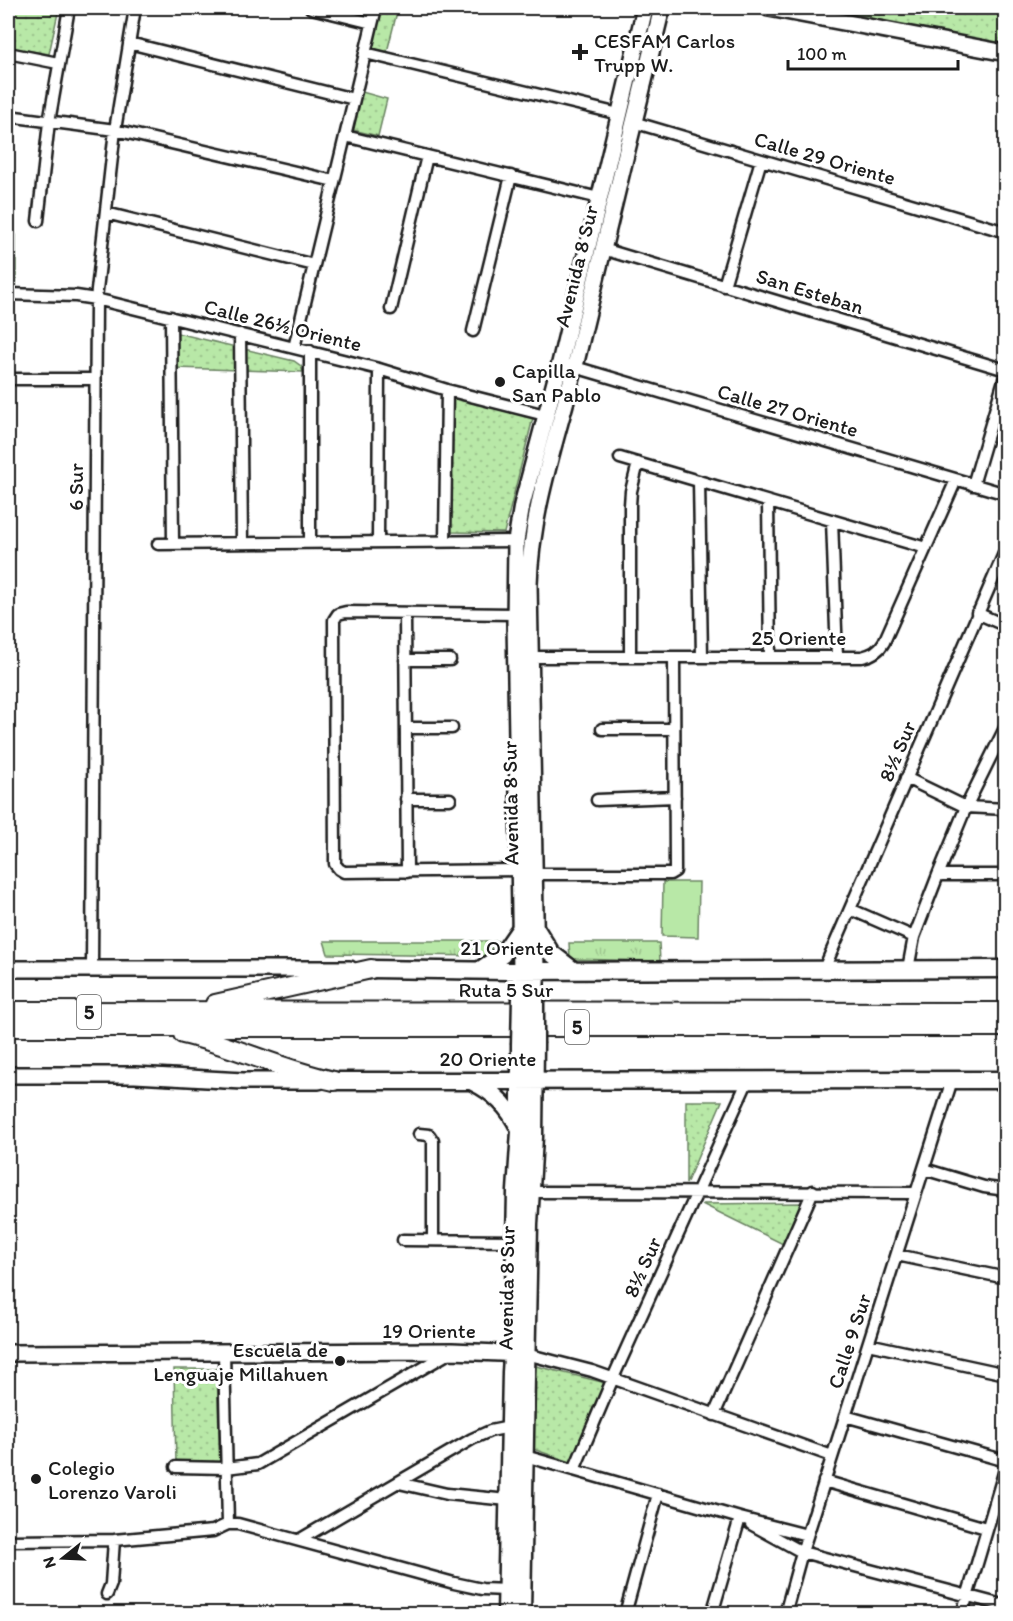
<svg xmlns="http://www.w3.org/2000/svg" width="1013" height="1621" font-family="Itim,sans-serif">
  <defs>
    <pattern id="grass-tufts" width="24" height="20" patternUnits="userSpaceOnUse" patternTransform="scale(1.5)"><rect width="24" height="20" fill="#b8e8a7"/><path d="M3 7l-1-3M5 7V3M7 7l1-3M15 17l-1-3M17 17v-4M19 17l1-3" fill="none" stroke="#9ec68f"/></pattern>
    <pattern id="park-dots" width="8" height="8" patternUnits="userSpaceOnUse" patternTransform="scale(1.5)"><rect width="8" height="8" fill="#b8e8a7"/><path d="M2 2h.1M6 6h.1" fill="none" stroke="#9ec68f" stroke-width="1.8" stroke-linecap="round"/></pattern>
  </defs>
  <rect width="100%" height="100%" fill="#fff"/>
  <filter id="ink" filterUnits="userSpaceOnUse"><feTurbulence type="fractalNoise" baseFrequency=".0167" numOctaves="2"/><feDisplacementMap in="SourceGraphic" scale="12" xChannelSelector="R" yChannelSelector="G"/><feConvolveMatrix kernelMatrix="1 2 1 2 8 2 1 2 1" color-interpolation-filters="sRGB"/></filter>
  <g filter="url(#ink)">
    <path fill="url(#grass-tufts)" stroke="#6a8262" stroke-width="1.5" d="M 324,941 L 497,941 L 485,956 L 328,954 Z
      M 569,943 L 659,943 L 660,961 L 570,959 Z"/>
    <path fill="url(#park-dots)" stroke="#6a8262" stroke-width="1.5" d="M 8,8 L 59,8 L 49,54 L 8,47 Z
      M 379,8 L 398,8 L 387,52 L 368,47 Z
      M 804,8 L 1005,8 L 1005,47 Z
      M 362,92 L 387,99 L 378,136 L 353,130 Z
      M 8,233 L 16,235 L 16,285 L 8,285 Z
      M 177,333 L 294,361 L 301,366 L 303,372 L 176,368 L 174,338 Z
      M 452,398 L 533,418 L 504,533 L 449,532 Z
      M 686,1101 L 722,1101 L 686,1184 Z
      M 805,1203 L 787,1246 L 702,1204 Z
      M 536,1366 L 606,1383 L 571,1462 L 530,1448 Z
      M 174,1369 L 217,1369 L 220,1465 L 176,1464 Z"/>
    <path fill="#b8e8a7" stroke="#6a8262" stroke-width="1.5" d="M 663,882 L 699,882 L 698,937 L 662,936 Z"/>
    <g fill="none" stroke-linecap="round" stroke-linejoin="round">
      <g stroke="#1c1c1c" stroke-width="15">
        <path id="street" d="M 311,8 L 372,23
          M 129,43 L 354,99
          M 8,53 L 58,63
          M 365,53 L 619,114
          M 8,116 L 115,130 L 334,181
          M 633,122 L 1006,232
          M 345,136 L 599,198
          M 106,213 L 314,265
          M 38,221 L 49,122 L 69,8
          M 603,249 L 1006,370
          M 724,286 L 761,160
          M 8,294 L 76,296 L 96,299 L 379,369 L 447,390 L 545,415
          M 391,309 L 427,156
          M 171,317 L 173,544
          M 473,331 L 511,176
          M 240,334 L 242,543
          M 294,348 L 376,8
          M 568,365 L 1006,494
          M 8,379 L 95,379
          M 620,458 L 926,548
          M 699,481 L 702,657
          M 973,485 L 1006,373
          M 768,502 L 770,657
          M 832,520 L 837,657
          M 445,541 L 447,390
          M 378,542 L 379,369
          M 310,543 L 310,351
          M 158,544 L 516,541
          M 977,613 L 1006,626
          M 405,614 L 407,872
          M 515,614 L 346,612 L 338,614 L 334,620 L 335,864 L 339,869 L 344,872 L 519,870
          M 530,657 L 862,657 C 872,655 879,651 884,642 L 956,480
          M 630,657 L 630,505 L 631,491 L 638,463
          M 405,660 L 450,660
          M 406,728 L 452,728
          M 602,729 L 674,729
          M 906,778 L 966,807 L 1006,809
          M 406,799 L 450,799
          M 597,800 L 675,797
          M 534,874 L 670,874 L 675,871 L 674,657
          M 938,875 L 1006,875
          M 850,909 L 914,937
          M 92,969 L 96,299 L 115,130 L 135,8
          M 824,969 L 1006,549
          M 908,969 L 914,937 L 938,875 L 966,807 L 1006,726
          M 419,1134 L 429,1135 L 433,1141 L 433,1240
          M 924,1169 L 984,1187 L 1006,1190
          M 531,1192 L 916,1193
          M 403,1240 L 515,1241
          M 897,1255 L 1006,1278
          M 868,1344 L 1006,1374
          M 224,1352 L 228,1524
          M 526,1354 L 592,1371 L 832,1456
          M 714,1415 L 813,1191
          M 845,1416 L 1006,1461
          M 525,1456 L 740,1518 L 807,1535
          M 176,1467 L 226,1468 L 258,1464 L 449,1353
          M 574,1470 L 613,1378 L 748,1080
          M 824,1481 L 986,1528
          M 399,1483 L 447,1494 L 508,1500
          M 751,1524 L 802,1552 L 1006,1606
          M 299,1540 L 472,1439 L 490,1431 L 510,1427
          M 8,1541 L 114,1540 L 213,1531 L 228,1524 L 238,1524 L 454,1583 L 482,1589 L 507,1590
          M 107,1594 L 111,1584 L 114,1540
          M 625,1614 L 658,1494
          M 712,1614 L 740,1518
          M 785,1614 L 802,1552 L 952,1080
          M 962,1614 L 1006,1466"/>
      </g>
      <g stroke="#1c1c1c" stroke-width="20">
        <path id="secondary" d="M 769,8 L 1006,53
          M 8,969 L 350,969
          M 521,970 L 515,622 L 516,541 L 522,505 L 560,363 L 645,8
          M 536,970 L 529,584 C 531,509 557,439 575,366 C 604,247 632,127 662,8
          M 8,1075 L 135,1075 L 243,1081 L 319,1081
          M 8,1353 L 452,1351 L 523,1354"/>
      </g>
      <g stroke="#1c1c1c" stroke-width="21">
        <path id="primary" d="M 536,929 L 551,953 L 573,970
          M 371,969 L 507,971 L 1006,969
          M 480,970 L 502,955 L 520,929
          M 521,997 L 521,970
          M 535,998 L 536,970
          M 334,1081 L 1006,1080
          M 473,1082 C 494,1092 509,1107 519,1128
          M 506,1614 L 511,1372 L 513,1343 L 516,1191 L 520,1131 L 520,1045
          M 522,1614 L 526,1377 L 529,1224 L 534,1137 L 535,1044"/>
      </g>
      <g stroke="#1c1c1c" stroke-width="22">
        <path id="highway" d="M 215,1004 L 371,969
          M 8,1011 L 1006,1012
          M 8,1027 L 1006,1027
          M 183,1034 C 235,1046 282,1070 334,1081"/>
      </g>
      <use href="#street" stroke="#fff" stroke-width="10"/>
      <use href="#secondary" stroke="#fff" stroke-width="15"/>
      <use href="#primary" stroke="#fff" stroke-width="16"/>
      <use href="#highway" stroke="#fff" stroke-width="18"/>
      <g stroke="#1c1c1c" stroke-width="21" stroke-linecap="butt">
        <path id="primary-bridge" d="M 535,1044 L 535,998
          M 520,1045 L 521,997"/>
      </g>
      <use href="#primary-bridge" stroke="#fff" stroke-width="16"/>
    </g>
  </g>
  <g fill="#1c1c1c" stroke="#fff" stroke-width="2">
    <path d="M577 43h6v6h6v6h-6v6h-6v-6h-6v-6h6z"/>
    <circle cx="500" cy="382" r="6"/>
    <circle cx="340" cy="1361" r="6"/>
    <circle cx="36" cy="1479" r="6"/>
  </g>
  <g text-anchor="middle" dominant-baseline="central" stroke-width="6" stroke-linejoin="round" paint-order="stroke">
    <g fill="#fff" stroke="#606060" stroke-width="1.5">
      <rect x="77" y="995" width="24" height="34" rx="4.5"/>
      <rect x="565" y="1010" width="24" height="34" rx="4.5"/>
    </g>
    <g font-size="20" font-weight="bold" fill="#1c1c1c">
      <text x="89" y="1012">5</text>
      <text x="577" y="1027">5</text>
    </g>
    <g font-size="21" fill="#1c1c1c" stroke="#fff" text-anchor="start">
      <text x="594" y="40">CESFAM Carlos<tspan x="594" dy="24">Trupp W.</tspan></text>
      <text x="512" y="370">Capilla<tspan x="512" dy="24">San Pablo</tspan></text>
      <text x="328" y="1349" text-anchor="end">Escuela de<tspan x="328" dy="24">Lenguaje Millahuen</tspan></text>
      <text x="48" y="1467">Colegio<tspan x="48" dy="24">Lorenzo Varoli</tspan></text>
    </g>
    <g font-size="21" fill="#1c1c1c" stroke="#fff">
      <text transform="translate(825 158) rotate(16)">Calle 29 Oriente</text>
      <text transform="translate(576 266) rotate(-76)">Avenida 8 Sur</text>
      <text transform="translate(810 291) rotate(17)">San Esteban</text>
      <text transform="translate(283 325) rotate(14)">Calle 26½ Oriente</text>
      <text transform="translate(788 410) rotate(16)">Calle 27 Oriente</text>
      <text transform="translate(75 487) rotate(-90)">6 Sur</text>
      <text x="799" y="637">25 Oriente</text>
      <text transform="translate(897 751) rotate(-67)">8½ Sur</text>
      <text transform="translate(510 803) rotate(-91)">Avenida 8 Sur</text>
      <text x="507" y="947">21 Oriente</text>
      <text x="506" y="989">Ruta 5 Sur</text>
      <text x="488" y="1058">20 Oriente</text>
      <text transform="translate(642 1267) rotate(-66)">8½ Sur</text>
      <text transform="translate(506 1288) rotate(-89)">Avenida 8 Sur</text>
      <text x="429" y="1330">19 Oriente</text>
      <text transform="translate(849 1341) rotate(-72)">Calle 9 Sur</text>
    </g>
  </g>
  <rect width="1013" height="1621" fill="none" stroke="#fff" stroke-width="30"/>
  <rect x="15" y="15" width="983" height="1591" fill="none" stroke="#1c1c1c" stroke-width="2" filter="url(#ink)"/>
  <g transform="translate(63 1558) rotate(252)" stroke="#ffffff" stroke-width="4.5" paint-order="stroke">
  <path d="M0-4.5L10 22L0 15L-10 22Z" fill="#1c1c1c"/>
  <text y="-9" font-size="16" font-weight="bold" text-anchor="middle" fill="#1c1c1c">N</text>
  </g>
  <path d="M788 60v9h170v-9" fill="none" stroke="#1c1c1c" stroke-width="3"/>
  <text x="797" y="60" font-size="18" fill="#1c1c1c" stroke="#ffffff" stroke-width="4.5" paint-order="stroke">100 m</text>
</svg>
